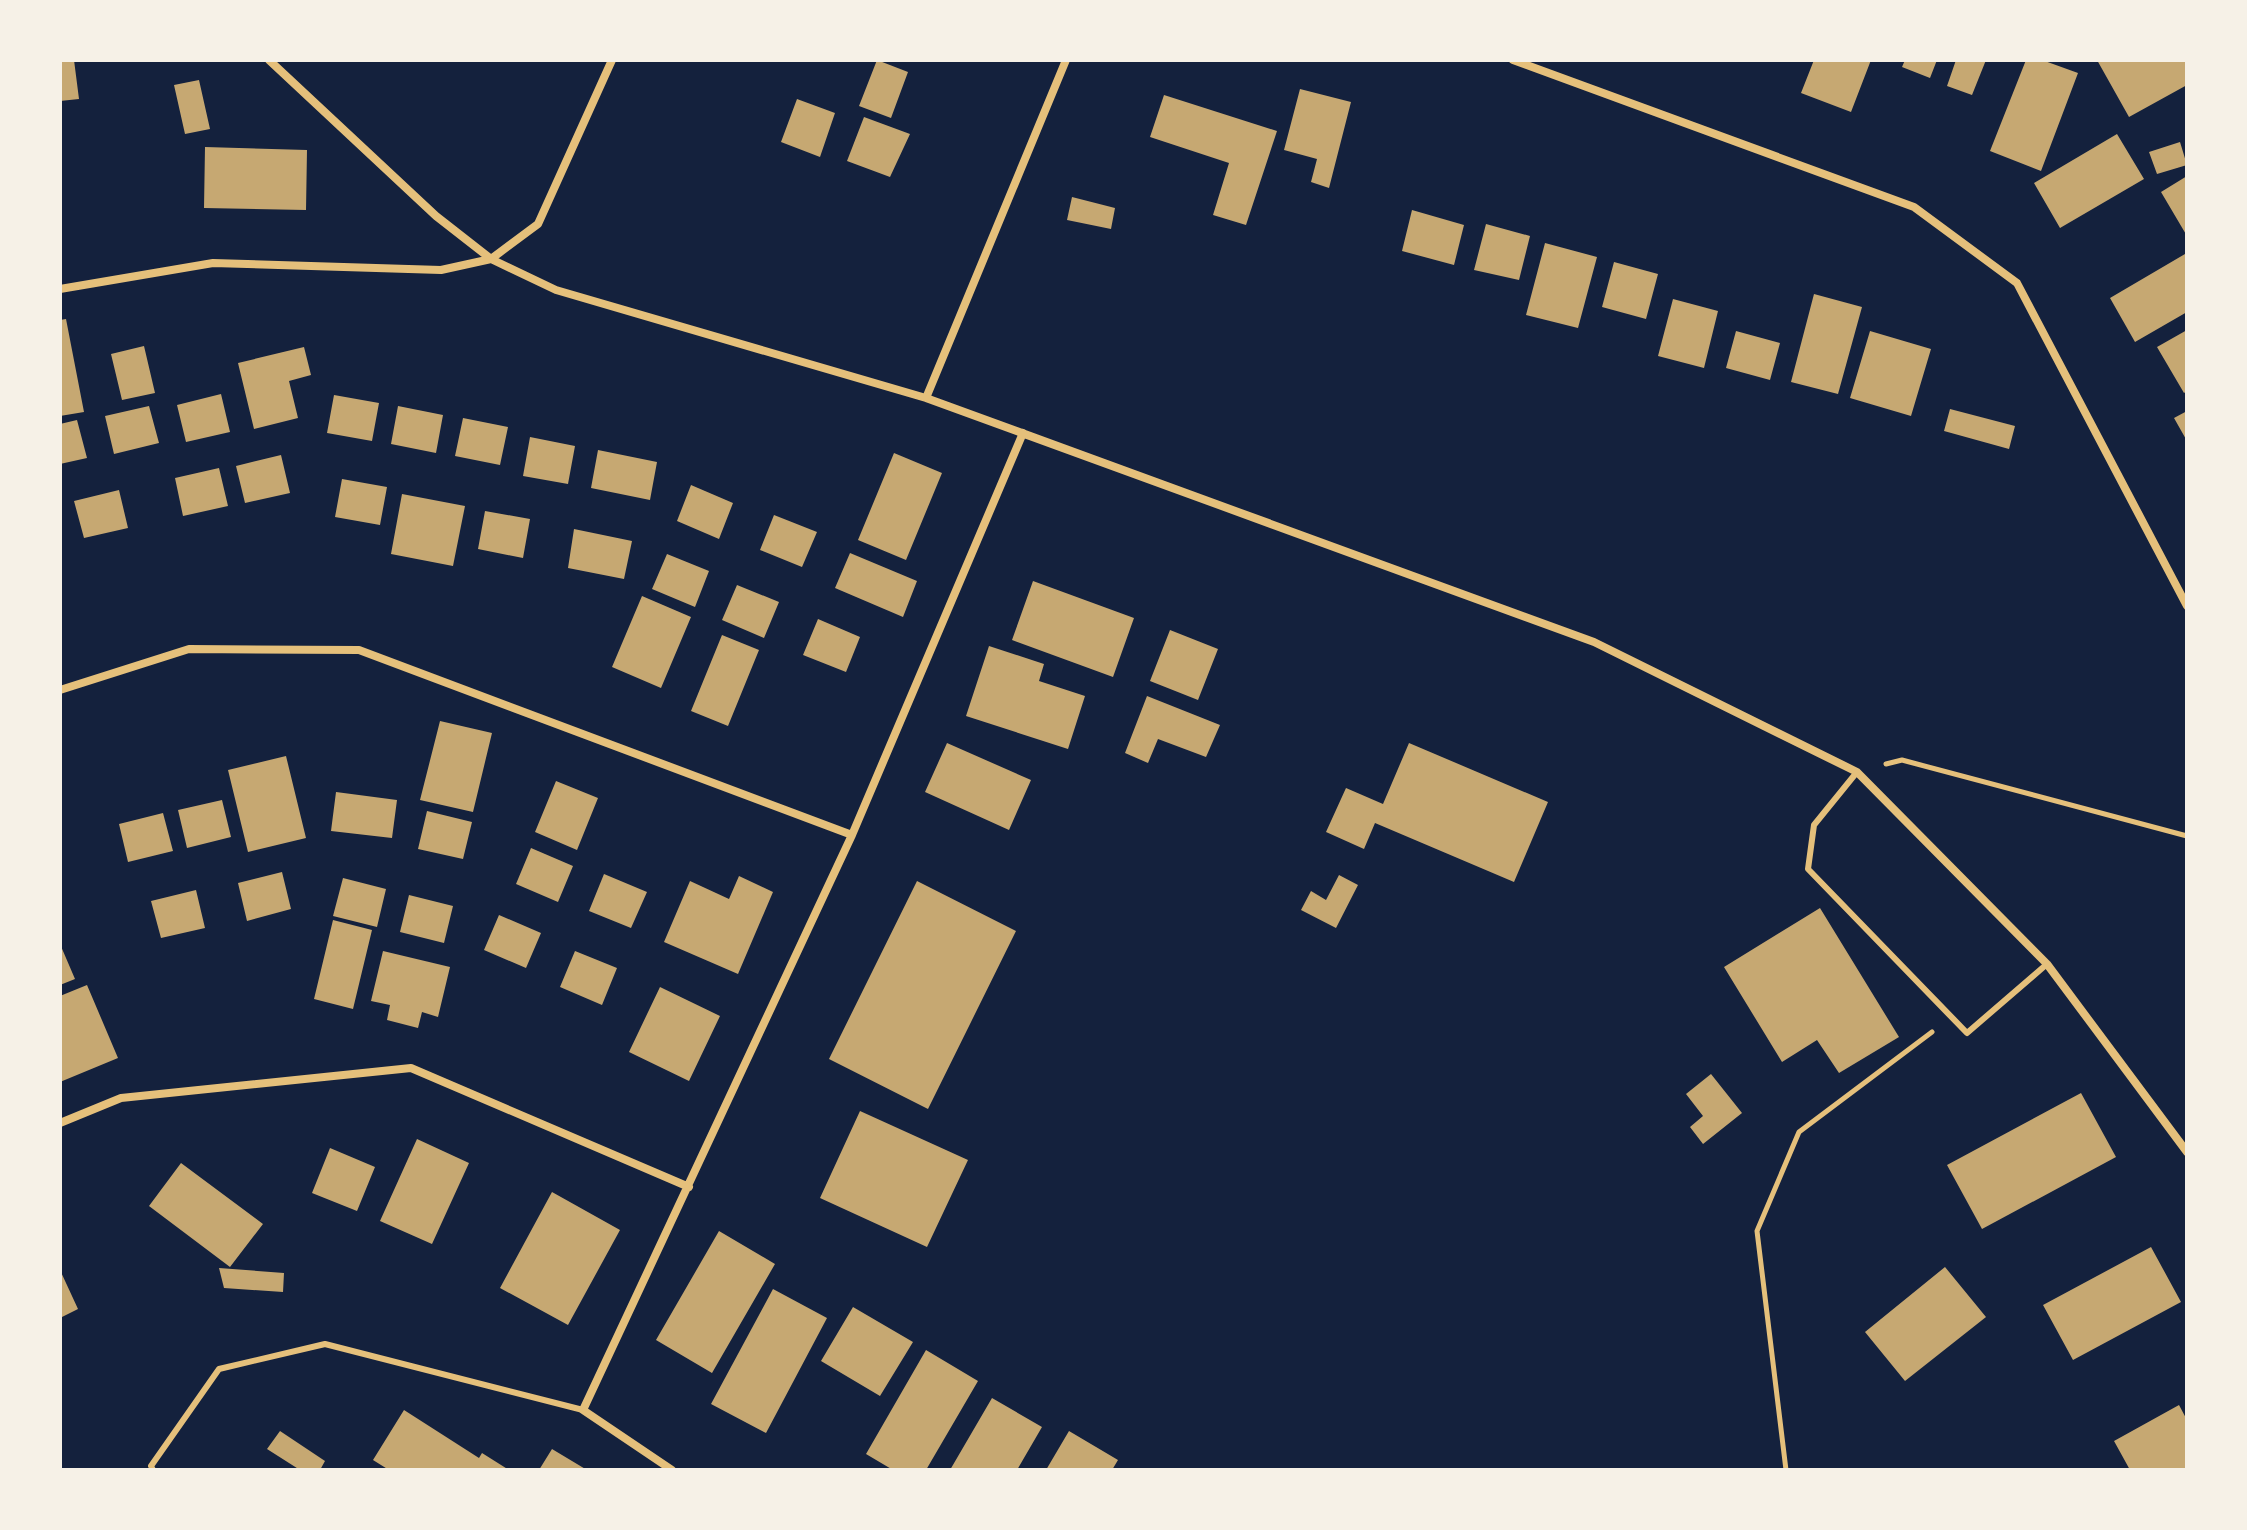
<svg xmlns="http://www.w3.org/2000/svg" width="2247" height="1530" font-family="'Work Sans',sans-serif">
  <rect width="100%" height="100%" fill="#14213d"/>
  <path fill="#c6a872" d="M 74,60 L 79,99 L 60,101 L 60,61 Z
    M 877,60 L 908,72 L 891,118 L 859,106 Z
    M 1814,60 L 1871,60 L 1851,112 L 1801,93 Z
    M 1905,60 L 1937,60 L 1930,78 L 1902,67 Z
    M 1956,60 L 1986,60 L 1972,95 L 1947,86 Z
    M 2026,60 L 2042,60 L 2078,73 L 2041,171 L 1990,151 Z
    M 2097,60 L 2187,60 L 2187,85 L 2129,117 Z
    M 199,80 L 210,129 L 185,134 L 174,85 Z
    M 1300,89 L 1351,102 L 1329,188 L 1311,182 L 1317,159 L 1284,150 Z
    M 1164,95 L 1277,131 L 1246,225 L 1213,215 L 1229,163 L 1150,137 Z
    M 797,99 L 835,113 L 820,157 L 781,142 Z
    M 864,117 L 910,134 L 890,177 L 847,161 Z
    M 2117,134 L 2144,179 L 2060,228 L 2034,183 Z
    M 2180,142 L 2187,165 L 2157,174 L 2149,152 Z
    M 205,147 L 307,150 L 306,210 L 204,208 Z
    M 2187,176 L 2187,236 L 2161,192 Z
    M 1072,197 L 1115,208 L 1111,229 L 1067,220 Z
    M 1412,210 L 1464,225 L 1454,265 L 1402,251 Z
    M 1486,224 L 1530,236 L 1519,280 L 1474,270 Z
    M 1545,243 L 1597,257 L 1578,328 L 1526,315 Z
    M 2185,254 L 2187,312 L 2135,342 L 2110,298 Z
    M 1614,262 L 1658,274 L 1646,319 L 1602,307 Z
    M 1814,294 L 1862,307 L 1838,394 L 1791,382 Z
    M 1673,299 L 1718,311 L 1704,368 L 1658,356 Z
    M 66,319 L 84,412 L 60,416 L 60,320 Z
    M 2187,330 L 2187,391 L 2184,393 L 2157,347 Z
    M 1736,331 L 1780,343 L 1770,380 L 1726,368 Z
    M 1870,331 L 1931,349 L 1911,416 L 1850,398 Z
    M 144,346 L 155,393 L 122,400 L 111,354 Z
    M 304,347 L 311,375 L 289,381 L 298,418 L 254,429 L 238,363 Z
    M 221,394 L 230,432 L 186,442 L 177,405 Z
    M 334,395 L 379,403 L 372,441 L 327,433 Z
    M 149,406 L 159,443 L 114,454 L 105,416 Z
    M 398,406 L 443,415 L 436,453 L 391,444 Z
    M 1950,409 L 2015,426 L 2009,449 L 1944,431 Z
    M 2187,411 L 2187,441 L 2174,418 Z
    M 463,418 L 508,427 L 500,465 L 455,456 Z
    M 77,420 L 87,458 L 60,464 L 60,424 Z
    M 530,437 L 575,446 L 568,484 L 523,476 Z
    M 598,450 L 657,462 L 650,500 L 591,488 Z
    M 894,453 L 942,473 L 906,560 L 858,540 Z
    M 281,455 L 290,493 L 245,503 L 236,466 Z
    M 219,468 L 228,506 L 183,516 L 175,478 Z
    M 342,479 L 387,487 L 380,525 L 335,517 Z
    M 691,485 L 733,503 L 719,539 L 677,521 Z
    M 119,490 L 128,528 L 84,538 L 74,501 Z
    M 402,494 L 465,506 L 453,566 L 391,554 Z
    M 485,511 L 530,519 L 523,558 L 478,549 Z
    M 774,515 L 817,532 L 802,567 L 760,550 Z
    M 574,529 L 632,541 L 624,579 L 568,568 Z
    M 850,553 L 917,581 L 903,617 L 835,588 Z
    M 667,554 L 709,571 L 695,607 L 652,589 Z
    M 1033,581 L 1134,618 L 1113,677 L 1012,640 Z
    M 737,585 L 779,602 L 764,638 L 722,620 Z
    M 642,596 L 691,617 L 661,688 L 612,667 Z
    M 818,619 L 860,637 L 846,672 L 803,655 Z
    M 1170,630 L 1218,649 L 1198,700 L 1150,681 Z
    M 722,635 L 759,650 L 728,726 L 691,711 Z
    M 989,646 L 1044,664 L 1039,681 L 1085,696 L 1068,749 L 966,716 Z
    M 1147,696 L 1220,725 L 1206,757 L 1158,739 L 1148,763 L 1125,753 Z
    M 440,721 L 492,733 L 473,812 L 420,800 Z
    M 947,743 L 1031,780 L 1009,830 L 925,792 Z
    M 1409,743 L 1548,802 L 1514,882 L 1375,823 L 1364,849 L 1326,832 L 1346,788 L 1383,804 Z
    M 286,756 L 306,838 L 248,852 L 228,770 Z
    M 556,781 L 598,798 L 577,850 L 535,832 Z
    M 336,792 L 397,800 L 392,838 L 331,831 Z
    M 222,800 L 231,837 L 187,848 L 178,810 Z
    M 427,811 L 472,822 L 463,859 L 418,849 Z
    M 163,813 L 173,851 L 128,862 L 119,824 Z
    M 531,848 L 573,866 L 558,902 L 516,884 Z
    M 282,872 L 291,909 L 247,921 L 238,883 Z
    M 604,874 L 647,892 L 631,928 L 589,911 Z
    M 1339,875 L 1358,885 L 1336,928 L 1301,910 L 1311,891 L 1326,900 Z
    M 739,876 L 773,892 L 738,974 L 664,942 L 690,881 L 729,899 Z
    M 343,878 L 386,889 L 377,927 L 333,916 Z
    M 917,881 L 1016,931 L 928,1109 L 829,1059 Z
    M 196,890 L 205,928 L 161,938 L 151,901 Z
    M 409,895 L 453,906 L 444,943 L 400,932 Z
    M 1820,908 L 1899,1037 L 1839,1073 L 1817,1040 L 1782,1062 L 1724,967 Z
    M 499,915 L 541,933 L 526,968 L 484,950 Z
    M 333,920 L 372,930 L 353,1009 L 314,999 Z
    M 60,944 L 75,979 L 60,985 Z
    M 383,951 L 450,967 L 438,1017 L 422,1012 L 418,1028 L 387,1020 L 390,1005 L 371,1001 Z
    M 575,951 L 617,968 L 602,1005 L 560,987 Z
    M 87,985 L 118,1058 L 60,1082 L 60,996 Z
    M 660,987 L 720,1016 L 689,1081 L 629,1052 Z
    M 1711,1074 L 1742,1113 L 1703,1144 L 1690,1127 L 1703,1116 L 1686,1094 Z
    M 2081,1093 L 2116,1157 L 1982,1229 L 1947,1165 Z
    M 860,1111 L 968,1160 L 927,1247 L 820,1198 Z
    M 417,1139 L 469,1163 L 432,1244 L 380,1221 Z
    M 330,1148 L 375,1167 L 357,1211 L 312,1193 Z
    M 181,1163 L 263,1224 L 230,1267 L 149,1206 Z
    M 552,1192 L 620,1230 L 568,1325 L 500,1288 Z
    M 719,1231 L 775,1264 L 712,1373 L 656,1340 Z
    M 2151,1247 L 2181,1302 L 2073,1360 L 2043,1305 Z
    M 1945,1267 L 1986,1317 L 1905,1381 L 1865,1332 Z
    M 219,1268 L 284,1273 L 283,1292 L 224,1288 Z
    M 60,1270 L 78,1309 L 60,1318 Z
    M 773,1289 L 827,1318 L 766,1433 L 711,1404 Z
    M 853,1307 L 913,1342 L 880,1396 L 821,1361 Z
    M 926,1350 L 978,1381 L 926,1470 L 893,1470 L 866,1454 Z
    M 992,1398 L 1042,1427 L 1017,1470 L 950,1470 Z
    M 2179,1405 L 2187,1420 L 2187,1470 L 2130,1470 L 2114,1441 Z
    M 404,1410 L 479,1458 L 482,1453 L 509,1470 L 389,1470 L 373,1460 Z
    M 280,1431 L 325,1461 L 320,1470 L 300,1470 L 267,1449 Z
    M 1069,1431 L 1118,1460 L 1112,1470 L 1046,1470 Z
    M 552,1449 L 587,1470 L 539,1470 Z"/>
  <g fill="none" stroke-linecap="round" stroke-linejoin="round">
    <path stroke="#e5c07b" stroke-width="5" d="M 1886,764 L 1902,760 L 2187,836
      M 1786,1470 L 1757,1231 L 1799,1132 L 1932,1032"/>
    <path stroke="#e5c07b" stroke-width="6" d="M 1857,772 L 1814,825 L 1808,869 L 1967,1033 L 2047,964
      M 153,1470 L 151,1466 L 219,1369 L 325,1344 L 583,1410"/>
    <path stroke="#e5c07b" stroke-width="8" d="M 269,60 L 436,216 L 491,259 L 556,290 L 926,398 L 1594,642 L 1857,772 L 2047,964 L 2187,1152
      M 1513,60 L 1914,207 L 2017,283 L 2187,606
      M 60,289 L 213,263 L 441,270 L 491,259 L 538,224 L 612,60
      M 926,398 L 1066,60
      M 60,690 L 189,649 L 359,650 L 852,835
      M 60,1123 L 121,1098 L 411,1068 L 689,1187
      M 672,1470 L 583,1410 L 852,835 L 1023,433"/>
  </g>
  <rect width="2247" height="1530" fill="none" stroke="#f6f1e7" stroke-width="124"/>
</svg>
